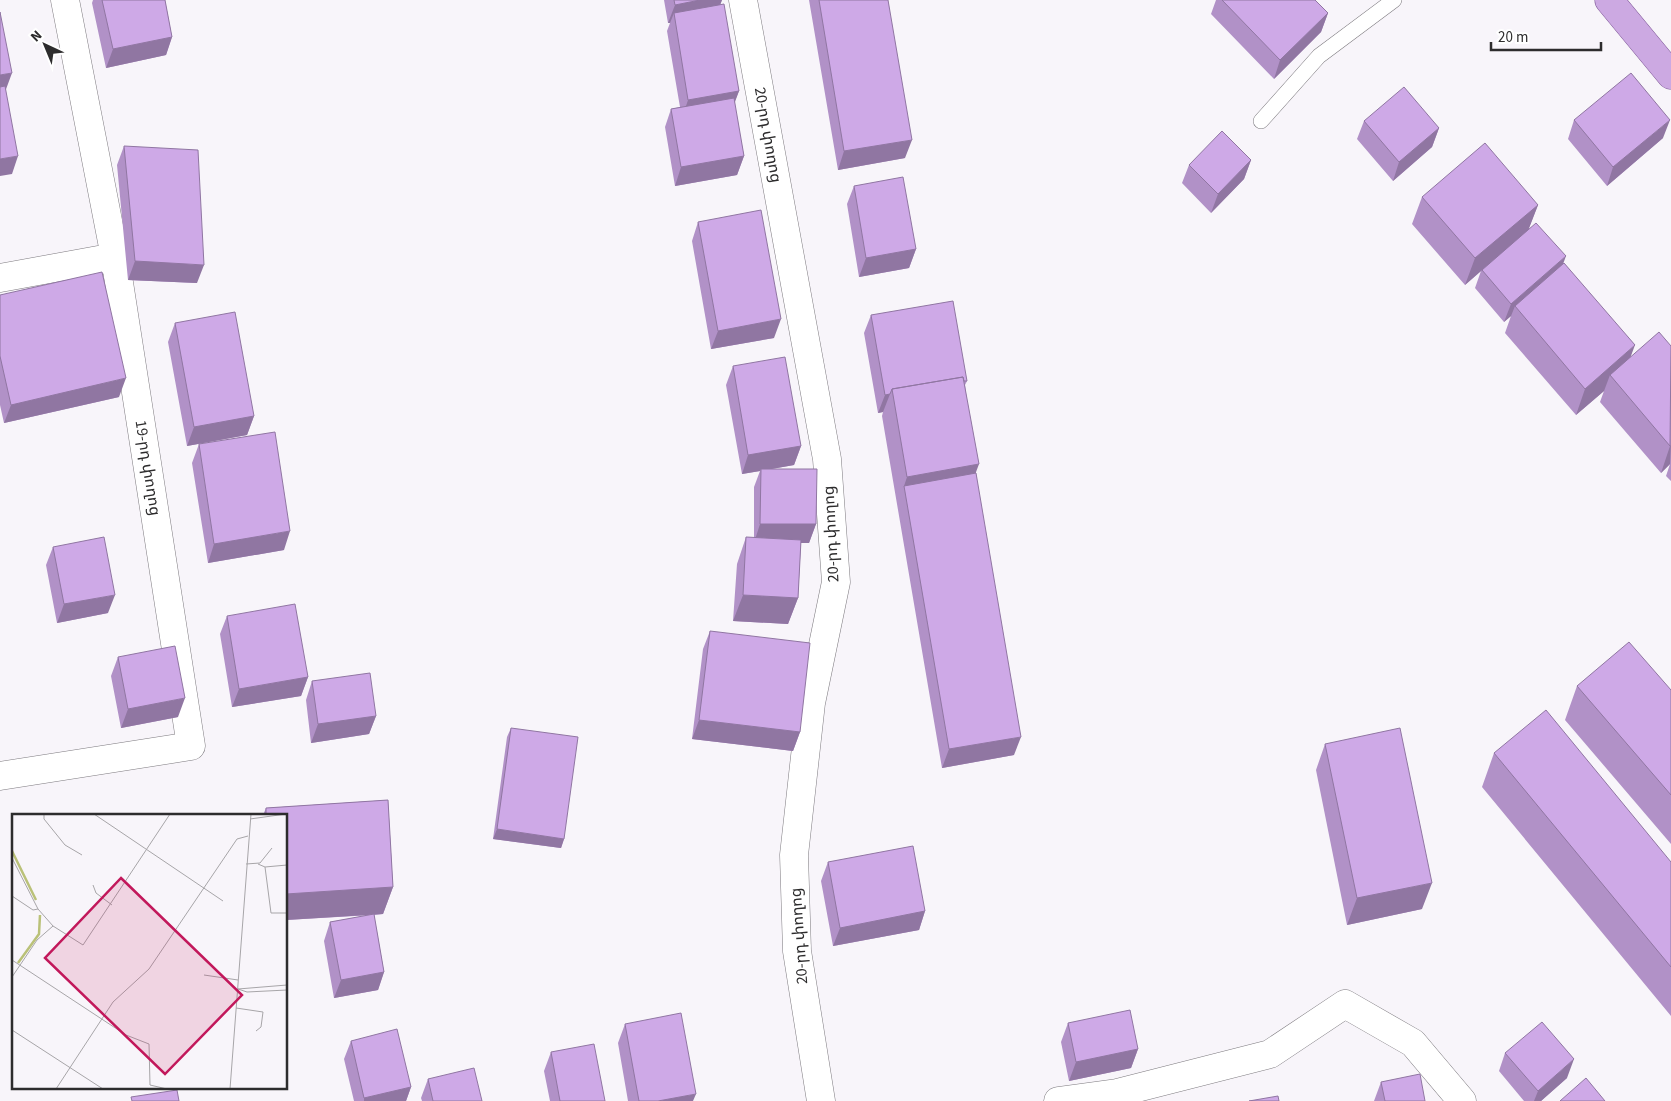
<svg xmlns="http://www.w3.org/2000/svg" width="1671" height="1101" font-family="'Source Sans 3','Noto Sans Armenian',sans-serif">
  <rect width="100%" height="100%" fill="#f8f5fa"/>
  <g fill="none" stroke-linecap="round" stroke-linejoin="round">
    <g stroke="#7d7a7f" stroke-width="16">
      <path id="service" d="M 1261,121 L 1319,56 L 1394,0"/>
    </g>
    <g stroke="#7d7a7f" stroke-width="29">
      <path id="minor" d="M 743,0 L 827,459 L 836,582 L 811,703 L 794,855 L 797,951 L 821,1101
        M 0,278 L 115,257
        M 0,776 L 191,746 L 115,257 L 65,0
        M 1058,1101 L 1117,1093 L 1270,1054 L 1345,1004 L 1413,1043 L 1462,1101"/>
    </g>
    <g stroke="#7e5896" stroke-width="29">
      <path id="primary" d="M 1609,0 L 1671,75"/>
    </g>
    <use href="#service" stroke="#fff" stroke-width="15"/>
    <use href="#minor" stroke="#fff" stroke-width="28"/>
    <use href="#primary" stroke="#cca9e2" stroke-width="28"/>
  </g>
  <path fill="#b191c7" d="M 93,0 L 165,0 L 172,37 L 166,55 L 106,68 L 92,3 Z
    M 664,0 L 722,0 L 720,4 L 739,91 L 734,103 L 744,156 L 737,175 L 675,186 L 665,127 L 671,109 L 680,107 L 667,31 L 670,23 L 668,23 Z
    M 809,0 L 888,0 L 905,158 L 838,170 Z
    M 1216,0 L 1315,0 L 1328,13 L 1321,32 L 1274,79 L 1211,14 Z
    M 1574,120 L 1663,138 L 1607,186 L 1568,139 Z
    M 1364,121 L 1439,128 L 1432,147 L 1393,181 L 1357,139 Z
    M 124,146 L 197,283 L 128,280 L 117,165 Z
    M 1251,160 L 1244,179 L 1211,213 L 1182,183 L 1189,165 Z
    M 854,186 L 916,249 L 909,268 L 859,277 L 847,204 Z
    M 1422,197 L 1538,205 L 1528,230 L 1563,265 L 1631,357 L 1671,346 L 1671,481 L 1666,476 L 1670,464 L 1661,473 L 1600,402 L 1604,391 L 1576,415 L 1505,333 L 1511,316 L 1504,322 L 1475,288 L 1481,271 L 1465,285 L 1412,224 Z
    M 698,222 L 774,338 L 711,349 L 692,241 Z
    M 0,295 L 119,397 L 4,423 L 0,405 Z
    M 871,315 L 967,381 L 965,385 L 976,473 L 1014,755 L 942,768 L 882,416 L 883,412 L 878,413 L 864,333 Z
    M 175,323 L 254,416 L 247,435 L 187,446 L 168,342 Z
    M 733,366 L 801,446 L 794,465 L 771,469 L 816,524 L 809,543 L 801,543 L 798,598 L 788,624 L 733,621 L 737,564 L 746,537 L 754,538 L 754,487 L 760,471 L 742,474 L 726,385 Z
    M 199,444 L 284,550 L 208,563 L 192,463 Z
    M 53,547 L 108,613 L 57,623 L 46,565 Z
    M 227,616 L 308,677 L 301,696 L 232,707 L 220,634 Z
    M 710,631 L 800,732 L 793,751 L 692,739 L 703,649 Z
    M 118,657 L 178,717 L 121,728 L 111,676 Z
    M 312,681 L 376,716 L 369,734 L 311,743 L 306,700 Z
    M 1577,686 L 1671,690 L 1671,844 L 1565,720 Z
    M 511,728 L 564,839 L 561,848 L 493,839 L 507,737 Z
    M 1325,744 L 1422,909 L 1347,925 L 1316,770 Z
    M 1494,753 L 1671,862 L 1671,1016 L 1482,787 Z
    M 388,800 L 393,887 L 383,914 L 374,915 L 384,972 L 378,990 L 334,998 L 324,941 L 330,922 L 372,915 L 286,920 L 286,815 L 263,815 L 266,808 Z
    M 828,862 L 925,911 L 919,930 L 833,946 L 821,881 Z
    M 1068,1023 L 1138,1049 L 1131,1068 L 1069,1081 L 1061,1042 Z
    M 625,1024 L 693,1101 L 628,1101 L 618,1043 Z
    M 351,1041 L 411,1087 L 406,1101 L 354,1101 L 344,1059 Z
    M 551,1052 L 605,1101 L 550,1101 L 544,1071 Z
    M 1505,1053 L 1567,1078 L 1541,1101 L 1524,1101 L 1499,1071 Z
    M 428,1079 L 482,1101 L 422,1101 L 421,1098 Z
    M 1381,1082 L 1425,1101 L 1374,1101 Z"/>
  <path fill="#9076a2" d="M 700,0 L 722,0 L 717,14 L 674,13 L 670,23 L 668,23 L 675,5 Z
    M 1328,13 L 1321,32 L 1274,79 L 1280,60 Z
    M 172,37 L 166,55 L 106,68 L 113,49 Z
    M 12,73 L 5,92 L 0,93 L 0,75 Z
    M 739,91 L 732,110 L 682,118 L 688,100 Z
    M 1670,120 L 1663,138 L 1607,186 L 1613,167 Z
    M 1439,128 L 1432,147 L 1393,181 L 1399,162 Z
    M 912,140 L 905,158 L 838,170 L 844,151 Z
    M 18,156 L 12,174 L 0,176 L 0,159 Z
    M 744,156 L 737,175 L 675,186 L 681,167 Z
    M 1251,160 L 1244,179 L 1211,213 L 1218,194 Z
    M 1538,205 L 1528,231 L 1482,270 L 1481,271 L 1465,285 L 1475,258 Z
    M 916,249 L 909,268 L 859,277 L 866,258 Z
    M 1566,256 L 1559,275 L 1515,306 L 1511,316 L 1504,322 L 1511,304 Z
    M 135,261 L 204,265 L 197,283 L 128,280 Z
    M 781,319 L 774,338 L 711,349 L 718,331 Z
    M 1635,345 L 1625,372 L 1610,375 L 1604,391 L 1576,415 L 1585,389 Z
    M 126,378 L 119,397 L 4,423 L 11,405 Z
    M 890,394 L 883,412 L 878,413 L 885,395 Z
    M 254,416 L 247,435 L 187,446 L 194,427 Z
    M 1671,445 L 1670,464 L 1661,473 L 1670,446 Z
    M 801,446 L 794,465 L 761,471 L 761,469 L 760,471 L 742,474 L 748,455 Z
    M 979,464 L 969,491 L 904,486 L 907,477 Z
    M 760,524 L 816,524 L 809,543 L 754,543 Z
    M 290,531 L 284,550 L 208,563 L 214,544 Z
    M 115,595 L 108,613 L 57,623 L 64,604 Z
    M 743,595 L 798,598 L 788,624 L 733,621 Z
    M 308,677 L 301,696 L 232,707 L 239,689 Z
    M 185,698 L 178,717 L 121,728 L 128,709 Z
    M 376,716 L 369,734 L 311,743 L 318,724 Z
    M 699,720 L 800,732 L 793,751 L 692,739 Z
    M 1021,737 L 1014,755 L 942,768 L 949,749 Z
    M 497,829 L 564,839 L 561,848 L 493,839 Z
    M 1432,883 L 1422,909 L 1347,925 L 1357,898 Z
    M 393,887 L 383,914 L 286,920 L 286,894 Z
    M 925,911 L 919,930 L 833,946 L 840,928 Z
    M 384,972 L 378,990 L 334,998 L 341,980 Z
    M 1138,1049 L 1131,1068 L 1069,1081 L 1076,1062 Z
    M 1574,1059 L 1567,1078 L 1541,1101 L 1534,1101 L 1538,1091 Z
    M 411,1087 L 406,1101 L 364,1101 L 364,1098 Z
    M 696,1094 L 693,1101 L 658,1101 Z"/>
  <path fill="#cea9e7" stroke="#9076a2" d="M 102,0 L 165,0 L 172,37 L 113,49 Z
    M 674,0 L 700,0 L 675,5 Z
    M 819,0 L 888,0 L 912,140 L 844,151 Z
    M 1222,0 L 1315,0 L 1328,13 L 1280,60 Z
    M 724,4 L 739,91 L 688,100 L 674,13 Z
    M 0,12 L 12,73 L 0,75 Z
    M 1631,73 L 1670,120 L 1613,167 L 1574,120 Z
    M 5,86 L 18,156 L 0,159 L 0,87 Z
    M 1404,87 L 1439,128 L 1399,162 L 1364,121 Z
    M 734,98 L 744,156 L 681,167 L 671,109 Z
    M 1222,131 L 1251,160 L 1218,194 L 1189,165 Z
    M 1485,143 L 1538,205 L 1475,258 L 1422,197 Z
    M 124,146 L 198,150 L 204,265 L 135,261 Z
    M 903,177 L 916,249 L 866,258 L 854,186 Z
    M 761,210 L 781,319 L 718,331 L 698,222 Z
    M 1536,223 L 1566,256 L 1511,304 L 1482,270 Z
    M 1564,263 L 1635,345 L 1585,389 L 1515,306 Z
    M 102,272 L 126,378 L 11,405 L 0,356 L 0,295 Z
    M 953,301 L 967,381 L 964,381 L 963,377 L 892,389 L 890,394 L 885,395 L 871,315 Z
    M 235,312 L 254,416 L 194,427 L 175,323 Z
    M 1659,332 L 1671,346 L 1670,446 L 1610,375 Z
    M 785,357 L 801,446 L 748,455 L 733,366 Z
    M 963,377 L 979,464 L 907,477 L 892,389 Z
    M 275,432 L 290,531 L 214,544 L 199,444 Z
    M 761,469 L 817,469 L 816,524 L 760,524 Z
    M 976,473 L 1021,737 L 949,749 L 904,486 Z
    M 104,537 L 115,595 L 64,604 L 53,547 Z
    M 746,537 L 801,540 L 798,598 L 743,595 Z
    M 295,604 L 308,677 L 239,689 L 227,616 Z
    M 710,631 L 810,643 L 800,732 L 699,720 Z
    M 1629,642 L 1671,690 L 1671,795 L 1577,686 Z
    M 175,646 L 185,698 L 128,709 L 118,657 Z
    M 370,673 L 376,716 L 318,724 L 312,681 Z
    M 1546,710 L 1671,862 L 1671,967 L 1494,753 Z
    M 511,728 L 578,737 L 564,839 L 497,829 Z
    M 1400,728 L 1432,883 L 1357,898 L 1325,744 Z
    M 388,800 L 393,887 L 286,894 L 286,815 L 266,815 L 266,808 Z
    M 913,846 L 925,911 L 840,928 L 828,862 Z
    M 374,914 L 384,972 L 341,980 L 330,922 Z
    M 1130,1010 L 1138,1049 L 1076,1062 L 1068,1023 Z
    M 681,1013 L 696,1094 L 658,1101 L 639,1101 L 625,1024 Z
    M 1542,1022 L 1574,1059 L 1538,1091 L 1505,1053 Z
    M 397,1029 L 411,1087 L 364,1098 L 351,1041 Z
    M 594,1044 L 605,1101 L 560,1101 L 551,1052 Z
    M 474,1068 L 482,1101 L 433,1101 L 428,1079 Z
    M 1420,1074 L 1425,1101 L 1385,1101 L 1381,1082 Z
    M 1586,1078 L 1605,1101 L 1560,1101 Z
    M 177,1090 L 179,1101 L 132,1101 L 131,1097 Z
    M 1278,1096 L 1279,1101 L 1249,1101 Z"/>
  <g text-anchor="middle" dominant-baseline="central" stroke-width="4" stroke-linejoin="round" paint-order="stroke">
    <g font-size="16" fill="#2d2c2d" stroke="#fff">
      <text transform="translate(768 135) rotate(80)">20-րդ փողոց</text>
      <text transform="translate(148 468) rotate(81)">19-րդ փողոց</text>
      <text transform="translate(831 534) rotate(-93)">20-րդ փողոց</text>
      <text transform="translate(799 936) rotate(-94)">20-րդ փողոց</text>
    </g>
  </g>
  <g transform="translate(12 814)">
    <rect width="275" height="275" fill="#f8f5fa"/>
    <path fill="none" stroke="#bac178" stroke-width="2.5" d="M 0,37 L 24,86M 6,149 L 27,120 L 28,101"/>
    <path fill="none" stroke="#a7a5a8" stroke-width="1" d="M 32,0 L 32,5 L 53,31 L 70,41M 82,0 L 211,87M 238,5 L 274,0M 0,44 L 26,95 L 41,112 L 25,126 L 0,163M 234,50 L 248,49 L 260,34M 246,50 L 253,53 L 275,51M 253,53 L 259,99 L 275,99M 81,71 L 84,79 L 100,91M 0,82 L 21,96 L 26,95M 41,112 L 71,131 L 158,0M 0,146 L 114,221 L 137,230 L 138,271 L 155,275M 192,161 L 226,166M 226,175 L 235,178 L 275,176M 226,175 L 275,171M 224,194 L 251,198 L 249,213 L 244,217M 0,216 L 91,275M 44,275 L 101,188 L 137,155 L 225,25 L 236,22M 218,275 L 239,0"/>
    <path fill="#c2185b" fill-opacity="0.15" stroke="#c2185b" stroke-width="2.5" d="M 109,64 L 230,181 L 153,260 L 33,144 Z"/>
    <rect width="275" height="275" fill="none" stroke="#2d2c2d" stroke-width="2.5"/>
  </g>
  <g transform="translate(45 45) rotate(316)" stroke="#ffffff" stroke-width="4" paint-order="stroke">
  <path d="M0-4L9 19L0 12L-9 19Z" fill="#2d2c2d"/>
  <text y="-8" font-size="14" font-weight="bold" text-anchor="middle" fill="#2d2c2d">N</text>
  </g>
  <path d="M1491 42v8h110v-8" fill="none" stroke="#2d2c2d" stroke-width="2.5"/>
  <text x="1498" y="42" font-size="15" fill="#2d2c2d" stroke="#ffffff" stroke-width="4" paint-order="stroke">20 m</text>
</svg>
